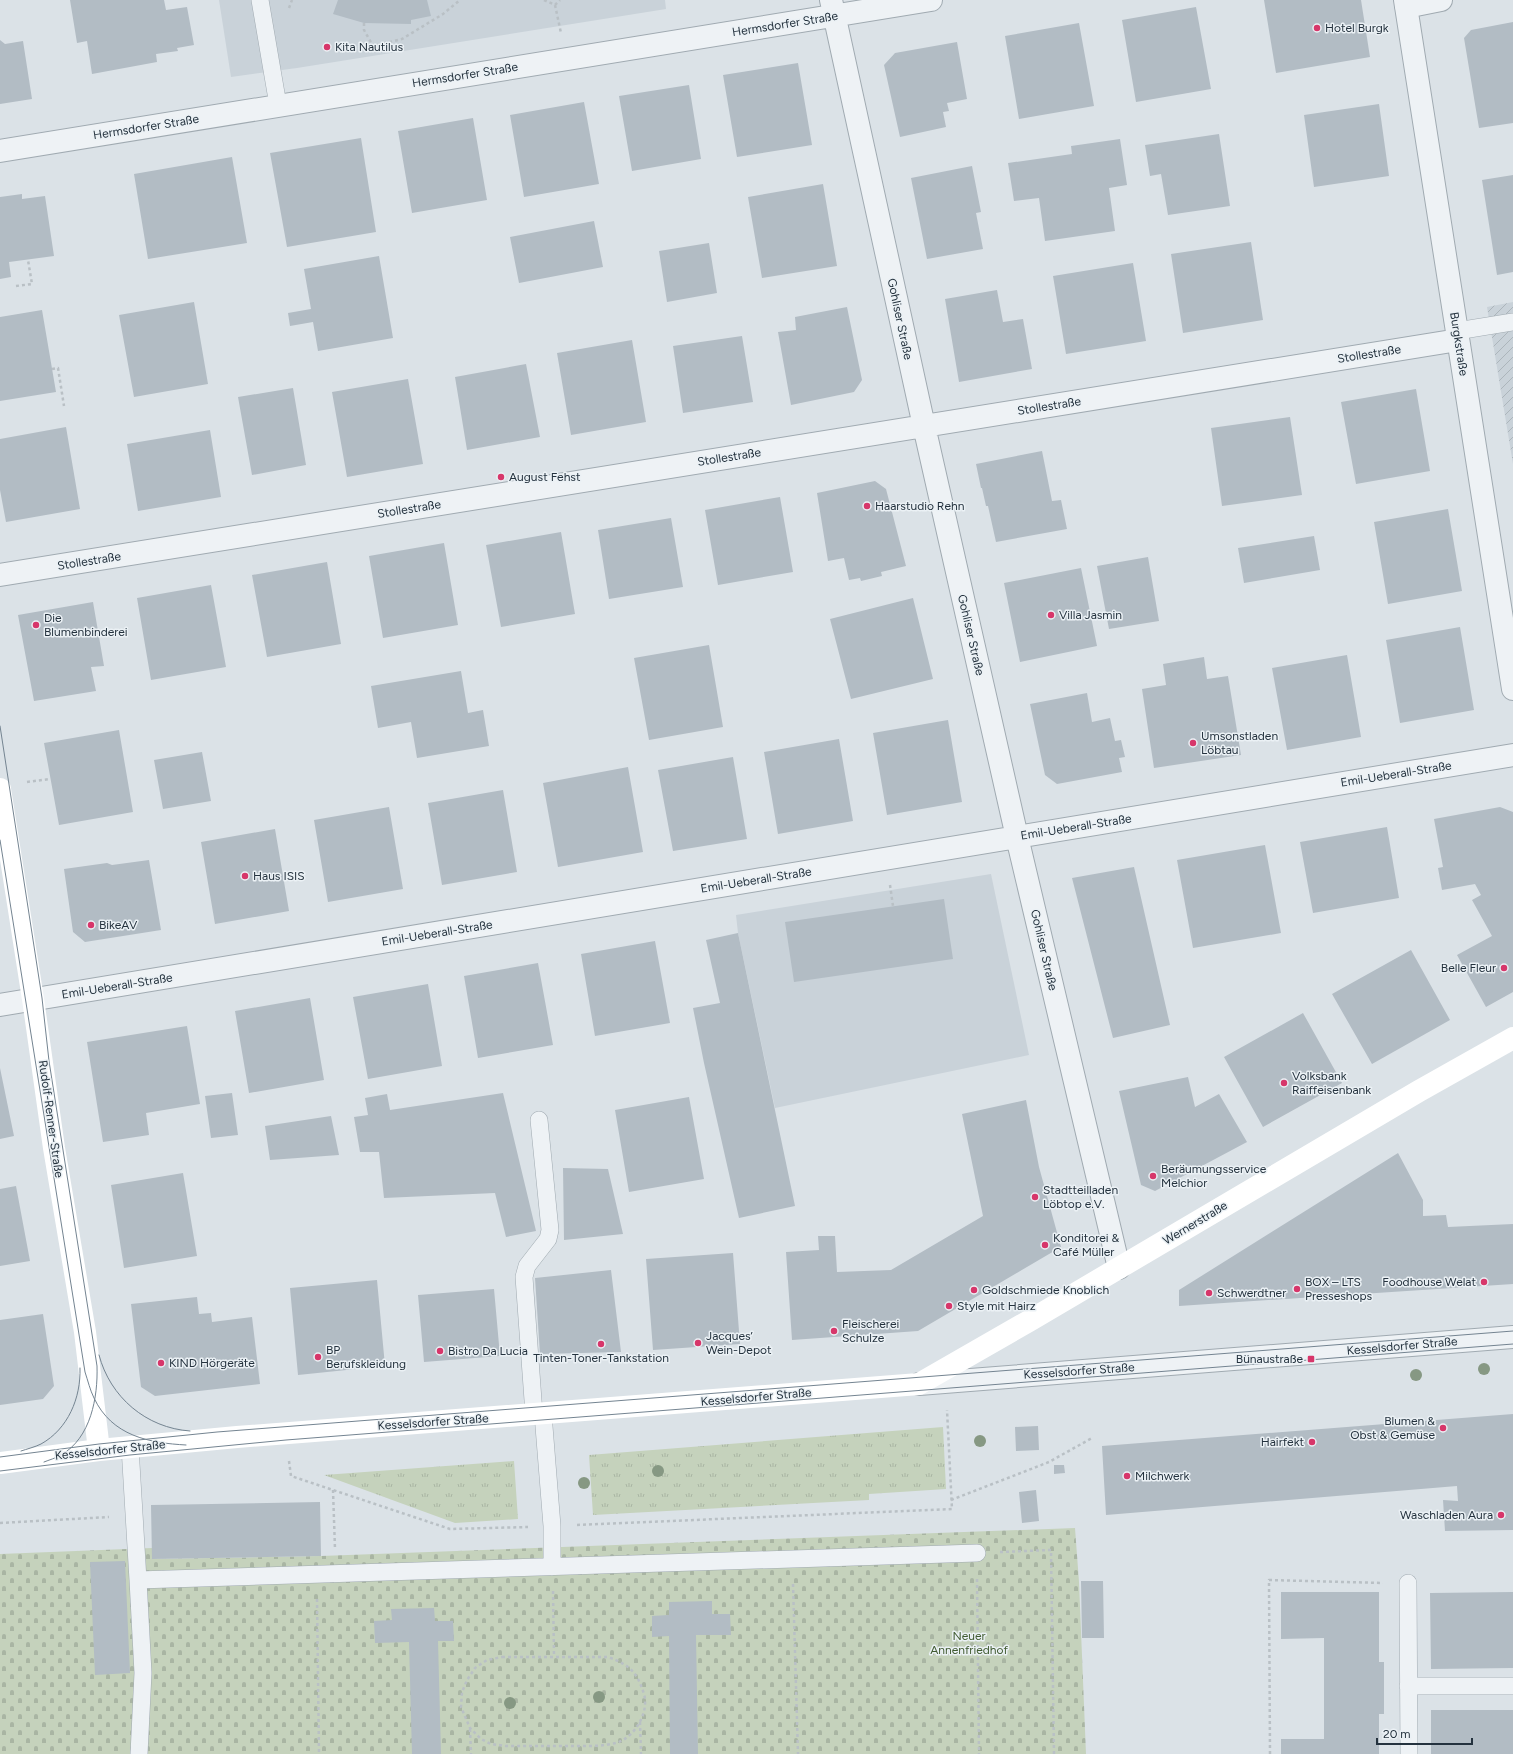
<svg xmlns="http://www.w3.org/2000/svg" width="1513" height="1754" font-family="Figtree,sans-serif">
  <defs>
    <pattern id="industrial-furrows" width="10" height="10" patternUnits="userSpaceOnUse"><rect width="10" height="10" fill="#c9d2d9"/><path d="M-1 1l2-2M0 10L10 0M9 11l2-2" fill="none" stroke="#acb5bb"/></pattern>
    <pattern id="grass-tufts" width="24" height="20" patternUnits="userSpaceOnUse"><rect width="24" height="20" fill="#c5d2bc"/><path d="M3 7l-1-3M5 7V3M7 7l1-3M15 17l-1-3M17 17v-4M19 17l1-3" fill="none" stroke="#a9b5a3"/></pattern>
    <pattern id="cemetery-stones" width="16" height="16" patternUnits="userSpaceOnUse"><rect width="16" height="16" fill="#c5d2bc"/><path d="M2 7V4a2 2 0 0 1 4 0v3zM10 15v-3a2 2 0 0 1 4 0v3z" fill="#a9b5a3"/></pattern>
  </defs>
  <rect width="100%" height="100%" fill="#dbe2e7"/>
  <path fill="#c9d2d9" d="M 219,0 L 665,0 L 666,9 L 297,68 L 231,77 Z
    M 991,874 L 1029,1055 L 775,1108 L 738,933 L 736,915 Z"/>
  <path fill="url(#industrial-furrows)" d="M 1513,302 L 1513,464 L 1487,307 Z"/>
  <path fill="url(#grass-tufts)" d="M 943,1427 L 946,1489 L 869,1494 L 869,1500 L 593,1515 L 589,1455 Z
    M 514,1461 L 518,1519 L 455,1523 L 324,1475 Z"/>
  <path fill="url(#cemetery-stones)" d="M 1075,1528 L 1079,1582 L 1086,1754 L 0,1754 L 0,1554 L 152,1548 L 152,1559 L 321,1556 Z"/>
  <path fill="#b2bcc4" d="M 70,0 L 164,0 L 166,10 L 187,7 L 194,45 L 177,48 L 178,51 L 156,54 L 157,62 L 92,74 L 87,41 L 77,43 Z
    M 338,0 L 427,0 L 431,16 L 411,20 L 411,24 L 364,23 L 333,14 Z
    M 1264,0 L 1361,0 L 1370,57 L 1276,73 Z
    M 1196,7 L 1211,89 L 1136,102 L 1122,20 Z
    M 1513,22 L 1513,123 L 1479,128 L 1464,38 L 1471,30 Z
    M 1079,23 L 1094,106 L 1019,119 L 1005,36 Z
    M 0,40 L 5,44 L 23,41 L 32,99 L 0,104 Z
    M 957,42 L 967,99 L 947,103 L 949,111 L 943,112 L 946,127 L 900,137 L 884,65 L 895,53 Z
    M 798,63 L 812,145 L 737,157 L 723,75 Z
    M 689,85 L 701,159 L 632,171 L 619,96 Z
    M 584,102 L 599,184 L 524,197 L 510,115 Z
    M 1379,104 L 1389,176 L 1314,187 L 1304,115 Z
    M 473,118 L 487,200 L 412,213 L 398,131 Z
    M 1219,134 L 1230,206 L 1168,215 L 1161,174 L 1150,176 L 1145,145 Z
    M 361,138 L 376,232 L 287,247 L 270,153 Z
    M 1120,139 L 1127,185 L 1109,188 L 1115,231 L 1045,241 L 1039,198 L 1014,201 L 1008,163 L 1072,154 L 1071,146 Z
    M 232,157 L 247,243 L 148,259 L 134,174 Z
    M 972,166 L 981,212 L 976,213 L 983,249 L 927,259 L 911,178 Z
    M 1513,175 L 1513,272 L 1497,275 L 1482,180 Z
    M 823,184 L 837,266 L 762,278 L 748,197 Z
    M 22,194 L 22,199 L 45,196 L 54,256 L 9,262 L 11,277 L 0,279 L 0,197 Z
    M 594,221 L 603,267 L 519,283 L 510,237 Z
    M 1251,242 L 1263,320 L 1183,333 L 1171,254 Z
    M 709,243 L 717,293 L 667,302 L 659,251 Z
    M 379,256 L 393,338 L 318,351 L 313,322 L 290,326 L 288,313 L 311,309 L 304,269 Z
    M 1133,263 L 1146,341 L 1066,354 L 1053,276 Z
    M 997,290 L 1003,322 L 1023,319 L 1032,369 L 959,382 L 945,299 Z
    M 194,302 L 208,384 L 134,397 L 119,315 Z
    M 847,307 L 862,380 L 854,392 L 791,405 L 778,332 L 796,330 L 795,317 Z
    M 42,310 L 56,392 L 0,401 L 0,317 Z
    M 742,336 L 753,402 L 683,413 L 673,346 Z
    M 632,340 L 646,422 L 571,435 L 557,353 Z
    M 526,364 L 540,437 L 467,450 L 455,377 Z
    M 408,379 L 423,464 L 347,477 L 332,392 Z
    M 293,388 L 306,465 L 252,475 L 238,397 Z
    M 1416,389 L 1430,471 L 1356,484 L 1341,402 Z
    M 1290,417 L 1302,495 L 1222,506 L 1211,428 Z
    M 66,427 L 80,509 L 6,522 L 0,490 L 0,439 Z
    M 210,430 L 221,497 L 138,511 L 127,444 Z
    M 1042,451 L 1052,501 L 1061,500 L 1067,529 L 996,542 L 988,506 L 986,506 L 982,488 L 981,488 L 976,464 Z
    M 875,481 L 886,489 L 906,566 L 881,572 L 882,576 L 861,581 L 860,578 L 849,580 L 844,558 L 828,561 L 817,493 Z
    M 780,497 L 793,572 L 718,585 L 705,510 Z
    M 1448,509 L 1462,591 L 1388,604 L 1374,522 Z
    M 671,518 L 683,587 L 609,599 L 598,530 Z
    M 561,532 L 575,614 L 501,627 L 486,545 Z
    M 1314,536 L 1320,570 L 1244,583 L 1238,548 Z
    M 444,543 L 458,625 L 383,638 L 369,556 Z
    M 1148,557 L 1159,621 L 1109,629 L 1097,566 Z
    M 327,562 L 341,644 L 267,657 L 252,575 Z
    M 1081,568 L 1097,646 L 1020,662 L 1004,583 Z
    M 211,585 L 226,667 L 151,680 L 137,598 Z
    M 913,598 L 933,679 L 851,699 L 830,619 Z
    M 93,602 L 104,666 L 91,667 L 96,691 L 34,701 L 18,615 Z
    M 1460,627 L 1474,710 L 1400,723 L 1386,640 Z
    M 709,645 L 723,727 L 649,740 L 634,658 Z
    M 1347,655 L 1361,737 L 1287,750 L 1272,668 Z
    M 1204,657 L 1207,679 L 1228,676 L 1241,755 L 1154,768 L 1142,689 L 1166,685 L 1163,664 Z
    M 461,671 L 468,713 L 483,710 L 489,746 L 417,758 L 411,722 L 378,728 L 371,686 Z
    M 1087,693 L 1092,722 L 1110,718 L 1115,741 L 1121,740 L 1125,757 L 1119,758 L 1122,772 L 1057,784 L 1045,775 L 1030,704 Z
    M 948,720 L 962,802 L 887,815 L 873,733 Z
    M 119,730 L 133,812 L 59,825 L 44,743 Z
    M 839,739 L 853,821 L 778,834 L 764,752 Z
    M 202,752 L 211,801 L 163,809 L 154,760 Z
    M 733,757 L 747,839 L 673,851 L 658,770 Z
    M 628,767 L 643,852 L 558,867 L 543,783 Z
    M 503,790 L 517,872 L 442,885 L 428,803 Z
    M 389,807 L 403,889 L 328,902 L 314,820 Z
    M 1500,807 L 1513,812 L 1513,992 L 1486,1007 L 1457,955 L 1492,936 L 1472,900 L 1481,895 L 1475,884 L 1442,890 L 1438,868 L 1443,867 L 1434,819 Z
    M 1387,827 L 1399,898 L 1313,913 L 1300,842 Z
    M 275,829 L 289,911 L 215,924 L 201,842 Z
    M 1265,845 L 1281,933 L 1193,948 L 1177,860 Z
    M 149,860 L 161,930 L 85,942 L 73,932 L 64,869 L 107,863 L 112,865 Z
    M 1134,867 L 1170,1025 L 1113,1038 L 1072,878 Z
    M 944,899 L 953,959 L 794,982 L 785,922 Z
    M 738,933 L 795,1206 L 739,1218 L 704,1063 L 693,1008 L 720,1003 L 706,940 Z
    M 655,941 L 670,1023 L 595,1036 L 581,954 Z
    M 1411,950 L 1450,1020 L 1372,1064 L 1332,994 Z
    M 538,963 L 553,1045 L 478,1058 L 464,976 Z
    M 428,984 L 442,1066 L 368,1079 L 353,997 Z
    M 310,998 L 324,1080 L 249,1093 L 235,1011 Z
    M 1303,1013 L 1342,1083 L 1263,1127 L 1224,1057 Z
    M 187,1026 L 200,1104 L 146,1113 L 149,1135 L 103,1142 L 87,1042 Z
    M 0,1068 L 14,1136 L 0,1139 Z
    M 1188,1077 L 1195,1107 L 1219,1094 L 1247,1142 L 1155,1191 L 1141,1185 L 1119,1091 Z
    M 232,1093 L 238,1135 L 211,1138 L 205,1096 Z
    M 503,1093 L 536,1231 L 506,1237 L 495,1193 L 384,1198 L 379,1152 L 360,1152 L 354,1117 L 368,1115 L 365,1098 L 387,1094 L 390,1110 Z
    M 689,1097 L 704,1179 L 629,1192 L 615,1110 Z
    M 1026,1100 L 1039,1167 L 1061,1247 L 918,1331 L 792,1340 L 786,1252 L 819,1250 L 818,1236 L 835,1236 L 837,1272 L 891,1270 L 983,1216 L 962,1114 Z
    M 331,1116 L 339,1155 L 270,1160 L 265,1126 Z
    M 1398,1153 L 1423,1200 L 1423,1216 L 1446,1215 L 1448,1227 L 1513,1224 L 1513,1284 L 1179,1306 L 1179,1290 Z
    M 563,1168 L 608,1169 L 623,1234 L 564,1240 Z
    M 183,1173 L 197,1256 L 124,1268 L 111,1185 Z
    M 16,1186 L 30,1261 L 0,1266 L 0,1189 Z
    M 733,1253 L 740,1344 L 653,1350 L 646,1259 Z
    M 611,1270 L 621,1352 L 540,1354 L 535,1278 Z
    M 377,1280 L 385,1366 L 298,1375 L 290,1288 Z
    M 494,1289 L 500,1356 L 424,1362 L 418,1295 Z
    M 197,1297 L 199,1314 L 211,1313 L 212,1322 L 252,1317 L 260,1384 L 155,1396 L 141,1387 L 131,1304 Z
    M 43,1314 L 54,1386 L 43,1399 L 0,1405 L 0,1320 Z
    M 1513,1414 L 1513,1530 L 1445,1531 L 1443,1500 L 1458,1501 L 1457,1486 L 1106,1515 L 1102,1446 Z
    M 1038,1426 L 1039,1450 L 1016,1451 L 1015,1427 Z
    M 1054,1465 L 1064,1465 L 1065,1473 L 1054,1474 Z
    M 1036,1490 L 1039,1521 L 1022,1523 L 1019,1492 Z
    M 320,1502 L 321,1556 L 152,1559 L 151,1505 Z
    M 125,1561 L 130,1673 L 95,1675 L 90,1562 Z
    M 1081,1581 L 1103,1581 L 1104,1638 L 1082,1638 Z
    M 1281,1592 L 1379,1592 L 1379,1662 L 1384,1662 L 1384,1714 L 1379,1714 L 1379,1754 L 1281,1754 L 1281,1739 L 1324,1739 L 1324,1638 L 1281,1639 Z
    M 1513,1592 L 1513,1668 L 1431,1669 L 1430,1593 Z
    M 712,1601 L 712,1614 L 730,1614 L 731,1635 L 696,1635 L 698,1754 L 670,1754 L 669,1636 L 652,1637 L 652,1616 L 669,1615 L 669,1602 Z
    M 434,1608 L 435,1621 L 453,1621 L 454,1641 L 438,1641 L 441,1754 L 412,1754 L 409,1642 L 375,1643 L 374,1621 L 392,1620 L 391,1609 Z
    M 1431,1710 L 1513,1710 L 1513,1754 L 1431,1754 Z"/>
  <g fill="none" stroke-linecap="round" stroke-linejoin="round">
    <g stroke="#a0aab1" stroke-width="18">
      <path id="lane" d="M 260,0 L 278,105
        M 1457,331 L 1513,322
        M 534,1414 L 524,1277 L 527,1266 L 548,1239 L 550,1230 L 539,1120
        M 543,1414 L 552,1526 L 552,1567
        M 130,1447 L 138,1580
        M 1408,1583 L 1409,1754
        M 1408,1686 L 1513,1686
        M 139,1754 L 143,1673 L 138,1580 L 977,1553"/>
    </g>
    <g stroke="#a0aab1" stroke-width="24">
      <path id="street" d="M 831,0 L 924,426 L 1017,837 L 1119,1268
        M 1405,0 L 1513,689
        M 1406,7 L 1441,0
        M 0,151 L 931,0
        M 0,575 L 1458,340
        M 0,1005 L 1513,755
        M 919,1384 L 1513,1337"/>
    </g>
    <path stroke="#b9c0c5" stroke-width="2.5" stroke-dasharray="3 3" stroke-linecap="butt" d="M 544,0 L 555,5 L 560,0
      M 555,5 L 561,33
      M 289,8 L 292,0
      M 364,23 L 364,30 L 373,46 L 402,39 L 443,14 L 460,0
      M 16,286 L 32,284 L 28,260
      M 52,369 L 58,368 L 64,406
      M 27,782 L 50,779
      M 890,885 L 893,906
      M 289,1461 L 291,1476 L 450,1529 L 528,1527
      M 333,1490 L 335,1549
      M 951,1500 L 1049,1462 L 1092,1438
      M 0,1523 L 109,1517
      M 577,1525 L 952,1509 L 947,1410
      M 1000,1552 L 1051,1550 L 1054,1754
      M 977,1579 L 979,1754
      M 793,1584 L 798,1754
      M 553,1591 L 554,1656
      M 317,1599 L 319,1754
      M 502,1657 L 608,1657 C 630,1665 637,1672 644,1694 C 649,1712 636,1735 619,1742 C 603,1747 585,1746 568,1746 C 547,1746 527,1746 506,1746 L 491,1744 L 481,1739 L 470,1728 L 461,1707 L 462,1692 L 467,1680 L 475,1668 L 487,1660 Z
      M 640,1722 L 641,1754
      M 470,1729 L 471,1754
      M 1270,1754 L 1269,1580 L 1383,1583"/>
    <use href="#lane" stroke="#eef2f5" stroke-width="17"/>
    <use href="#street" stroke="#eef2f5" stroke-width="22"/>
    <path stroke="#fff" stroke-width="22" d="M 0,789 L 33,999 L 54,1148 L 85,1332 L 99,1450
      M 0,1463 L 99,1450 L 237,1437 L 919,1384 L 1029,1321 L 1419,1091 L 1513,1038"/>
    <path stroke="#748491" stroke-width="1" d="M 0,726 L 42,998 L 49,1061 L 97,1366 C 98,1397 91,1438 61,1455 C 56,1458 49,1460 44,1462
      M 0,840 L 85,1372 C 88,1381 90,1390 94,1398 C 112,1436 149,1443 186,1445
      M 99,1355 C 110,1397 146,1428 190,1431
      M 21,1451 C 27,1449 35,1447 41,1444 C 68,1429 81,1398 80,1368
      M 0,1457 L 99,1444 L 217,1432 L 1513,1331
      M 0,1471 L 130,1455 L 286,1440 L 1513,1344"/>
  </g>
  <g fill="#869883">
    <circle cx="1484" cy="1369" r="6"/>
    <circle cx="1416" cy="1375" r="6"/>
    <circle cx="980" cy="1441" r="6"/>
    <circle cx="658" cy="1471" r="6"/>
    <circle cx="584" cy="1483" r="6"/>
    <circle cx="599" cy="1697" r="6"/>
    <circle cx="510" cy="1703" r="6"/>
  </g>
  <g fill="#d7366a" stroke="#ebf1f5" stroke-width="1.5">
    <circle cx="1317" cy="28" r="4"/>
    <circle cx="327" cy="47" r="4"/>
    <circle cx="501" cy="477" r="4"/>
    <circle cx="867" cy="506" r="4"/>
    <circle cx="1051" cy="615" r="4"/>
    <circle cx="36" cy="625" r="4"/>
    <circle cx="1193" cy="743" r="4"/>
    <circle cx="245" cy="876" r="4"/>
    <circle cx="91" cy="925" r="4"/>
    <circle cx="1504" cy="968" r="4"/>
    <circle cx="1284" cy="1083" r="4"/>
    <circle cx="1153" cy="1176" r="4"/>
    <circle cx="1035" cy="1197" r="4"/>
    <circle cx="1045" cy="1245" r="4"/>
    <circle cx="1484" cy="1282" r="4"/>
    <circle cx="1297" cy="1289" r="4"/>
    <circle cx="974" cy="1290" r="4"/>
    <circle cx="1209" cy="1293" r="4"/>
    <circle cx="949" cy="1306" r="4"/>
    <circle cx="834" cy="1331" r="4"/>
    <circle cx="698" cy="1343" r="4"/>
    <circle cx="601" cy="1344" r="4"/>
    <circle cx="440" cy="1351" r="4"/>
    <circle cx="318" cy="1357" r="4"/>
    <rect x="1307" y="1355" width="8" height="8" rx="2"/>
    <circle cx="161" cy="1363" r="4"/>
    <circle cx="1443" cy="1428" r="4"/>
    <circle cx="1312" cy="1442" r="4"/>
    <circle cx="1127" cy="1476" r="4"/>
    <circle cx="1501" cy="1515" r="4"/>
  </g>
  <g text-anchor="middle" dominant-baseline="central" stroke-width="3" stroke-linejoin="round" paint-order="stroke">
    <g font-size="12" fill="#24323e" stroke="#ebf1f5">
      <text transform="translate(785 24) rotate(-9)">Hermsdorfer Straße</text>
      <text transform="translate(465 75) rotate(-9)">Hermsdorfer Straße</text>
      <text transform="translate(146 127) rotate(-9)">Hermsdorfer Straße</text>
      <text transform="translate(900 319) rotate(78)">Gohliser Straße</text>
      <text transform="translate(1459 344) rotate(81)">Burgkstraße</text>
      <text transform="translate(1369 354) rotate(-9)">Stollestraße</text>
      <text transform="translate(1049 406) rotate(-9)">Stollestraße</text>
      <text transform="translate(729 457) rotate(-9)">Stollestraße</text>
      <text transform="translate(409 509) rotate(-9)">Stollestraße</text>
      <text transform="translate(89 561) rotate(-9)">Stollestraße</text>
      <text transform="translate(971 635) rotate(77)">Gohliser Straße</text>
      <text transform="translate(1396 774) rotate(-9)">Emil-Ueberall-Straße</text>
      <text transform="translate(1076 827) rotate(-9)">Emil-Ueberall-Straße</text>
      <text transform="translate(756 880) rotate(-9)">Emil-Ueberall-Straße</text>
      <text transform="translate(437 933) rotate(-9)">Emil-Ueberall-Straße</text>
      <text transform="translate(1044 950) rotate(77)">Gohliser Straße</text>
      <text transform="translate(117 986) rotate(-9)">Emil-Ueberall-Straße</text>
      <text transform="translate(51 1119) rotate(82)">Rudolf-Renner-Straße</text>
      <text transform="translate(1195 1223) rotate(-31)">Wernerstraße</text>
      <text transform="translate(1402 1346) rotate(-5)">Kesselsdorfer Straße</text>
      <text transform="translate(1079 1371) rotate(-4)">Kesselsdorfer Straße</text>
      <text transform="translate(756 1397) rotate(-5)">Kesselsdorfer Straße</text>
      <text transform="translate(433 1422) rotate(-4)">Kesselsdorfer Straße</text>
      <text transform="translate(110 1450) rotate(-6)">Kesselsdorfer Straße</text>
    </g>
    <g font-size="12" fill="#24323e" stroke="#ebf1f5" text-anchor="start">
      <text x="1325" y="28">Hotel Burgk</text>
      <text x="335" y="47">Kita Nautilus</text>
      <text x="509" y="477">August Fehst</text>
      <text x="875" y="506">Haarstudio Rehn</text>
      <text x="1059" y="615">Villa Jasmin</text>
      <text x="44" y="618">Die<tspan x="44" dy="14">Blumenbinderei</tspan></text>
      <text x="1201" y="736">Umsonstladen<tspan x="1201" dy="14">Löbtau</tspan></text>
      <text x="253" y="876">Haus ISIS</text>
      <text x="99" y="925">BikeAV</text>
      <text x="1496" y="968" text-anchor="end">Belle Fleur</text>
      <text x="1292" y="1076">Volksbank<tspan x="1292" dy="14">Raiffeisenbank</tspan></text>
      <text x="1161" y="1169">Beräumungsservice<tspan x="1161" dy="14">Melchior</tspan></text>
      <text x="1043" y="1190">Stadtteilladen<tspan x="1043" dy="14">Löbtop e.V.</tspan></text>
      <text x="1053" y="1238">Konditorei &amp;<tspan x="1053" dy="14">Café Müller</tspan></text>
      <text x="1305" y="1282">BOX – LTS<tspan x="1305" dy="14">Presseshops</tspan></text>
      <text x="1476" y="1282" text-anchor="end">Foodhouse Welat</text>
      <text x="982" y="1290">Goldschmiede Knoblich</text>
      <text x="1217" y="1293">Schwerdtner</text>
      <text x="957" y="1306">Style mit Hairz</text>
      <text x="842" y="1324">Fleischerei<tspan x="842" dy="14">Schulze</tspan></text>
      <text x="706" y="1336">Jacques’<tspan x="706" dy="14">Wein-Depot</tspan></text>
      <text x="326" y="1350">BP<tspan x="326" dy="14">Berufskleidung</tspan></text>
      <text x="448" y="1351">Bistro Da Lucia</text>
      <text x="601" y="1358" text-anchor="middle">Tinten-Toner-Tankstation</text>
      <text x="1303" y="1359" text-anchor="end">Bünaustraße</text>
      <text x="169" y="1363">KIND Hörgeräte</text>
      <text x="1435" y="1421" text-anchor="end">Blumen &amp;<tspan x="1435" dy="14">Obst &amp; Gemüse</tspan></text>
      <text x="1304" y="1442" text-anchor="end">Hairfekt</text>
      <text x="1135" y="1476">Milchwerk</text>
      <text x="1493" y="1515" text-anchor="end">Waschladen Aura</text>
    </g>
    <g font-size="12" fill="#405b31" stroke="#ebf1f5">
      <text x="969" y="1636">Neuer<tspan x="969" dy="14">Annenfriedhof</tspan></text>
    </g>
  </g>
  <path d="M1377 1738v6h95v-6" fill="none" stroke="#24323e" stroke-width="2"/>
  <text x="1383" y="1738" font-size="12" fill="#24323e" stroke="#ebf1f5" stroke-width="3" paint-order="stroke">20 m</text>
</svg>
